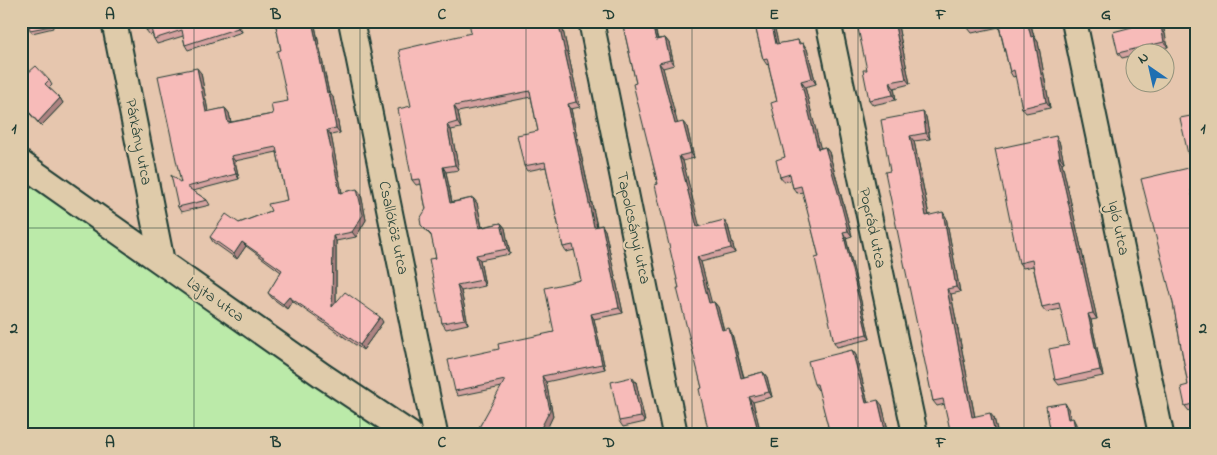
<svg xmlns="http://www.w3.org/2000/svg" width="1217" height="455" font-family="'Indie Flower',sans-serif">
  <rect width="100%" height="100%" fill="#e6c6ae"/>
  <filter id="ink" filterUnits="userSpaceOnUse"><feTurbulence type="fractalNoise" baseFrequency=".02" numOctaves="2"/><feDisplacementMap in="SourceGraphic" scale="10" xChannelSelector="R" yChannelSelector="G"/><feConvolveMatrix kernelMatrix="1 2 1 2 8 2 1 2 1" color-interpolation-filters="sRGB"/></filter>
  <g filter="url(#ink)">
    <path fill="#bbeaa9" stroke="#6d946e" d="M 21,177 L 390,434 L 21,434 Z"/>
    <g fill="none" stroke-linecap="round" stroke-linejoin="round">
      <g stroke="#1f3d34" stroke-width="28">
        <path id="minor" d="M 114,21 L 162,262
          M 351,21 L 435,434
          M 591,21 L 675,434
          M 828,21 L 915,434
          M 1074,21 L 1161,434
          M 21,163 L 323,376 L 410,434"/>
      </g>
      <use href="#minor" stroke="#dfcbaa" stroke-width="24"/>
    </g>
    <path fill="#d4a19f" stroke="#1f3d34" d="M 52,21 L 53,28 L 32,33 L 30,30 Z
      M 144,21 L 238,21 L 242,32 L 188,50 L 185,45 L 183,36 L 157,44 L 154,39 L 152,34 L 150,35 L 146,30 Z
      M 275,21 L 314,21 L 329,93 L 333,97 L 340,133 L 331,135 L 342,193 L 361,194 L 366,220 L 356,237 L 336,241 L 336,303 L 383,322 L 363,350 L 292,301 L 287,309 L 272,298 L 268,293 L 281,272 L 246,246 L 237,259 L 213,242 L 210,237 L 239,223 L 271,211 L 287,200 L 277,152 L 235,161 L 239,179 L 193,191 L 207,200 L 210,205 L 181,212 L 178,207 L 181,183 L 201,73 L 208,112 L 225,108 L 229,113 L 231,122 L 273,114 L 288,101 L 281,50 Z
      M 561,21 L 580,107 L 571,109 L 597,226 L 605,230 L 623,313 L 594,319 L 605,369 L 546,382 L 553,416 L 546,430 L 552,434 L 476,434 L 476,433 L 502,387 L 458,396 L 455,391 L 499,349 L 554,332 L 581,280 L 575,250 L 566,252 L 563,247 L 546,167 L 527,171 L 524,166 L 538,131 L 531,97 L 458,112 L 461,128 L 451,130 L 459,170 L 446,172 L 452,202 L 473,198 L 477,203 L 482,227 L 501,223 L 505,228 L 510,254 L 480,260 L 485,286 L 461,291 L 468,324 L 446,329 L 442,323 L 436,258 L 432,237 L 421,225 L 426,209 L 421,184 L 416,185 L 412,180 L 411,106 L 471,33 Z
      M 622,21 L 653,21 L 658,39 L 665,38 L 669,43 L 674,65 L 663,68 L 677,123 L 687,127 L 694,158 L 683,161 L 699,227 L 728,226 L 735,253 L 701,262 L 711,303 L 714,302 L 718,307 L 724,330 L 732,334 L 744,377 L 763,372 L 767,377 L 772,397 L 753,402 L 761,434 L 709,434 L 702,388 L 679,288 L 636,83 Z
      M 754,21 L 773,21 L 778,44 L 798,40 L 801,44 L 807,49 L 816,84 L 805,87 L 820,148 L 825,147 L 829,152 L 843,202 L 852,236 L 846,238 L 870,339 L 837,347 L 834,342 L 819,257 L 803,192 L 797,193 L 793,188 L 791,180 L 784,182 L 780,177 L 785,157 L 777,101 L 768,64 L 767,65 L 763,59 Z
      M 889,21 L 895,21 L 898,26 L 910,84 L 894,88 L 896,100 L 873,105 L 869,100 L 867,70 Z
      M 967,21 L 1030,21 L 1034,36 L 1038,42 L 1050,108 L 1026,113 L 1022,108 L 1016,76 L 1013,77 L 1010,72 L 999,27 L 972,33 L 968,28 Z
      M 1162,21 L 1168,47 L 1145,52 L 1134,52 L 1134,55 L 1122,58 L 1118,53 Z
      M 21,79 L 49,80 L 52,85 L 49,88 L 60,98 L 63,103 L 41,126 L 21,104 Z
      M 923,112 L 926,117 L 930,139 L 914,141 L 929,215 L 946,217 L 960,292 L 951,294 L 975,417 L 994,418 L 998,434 L 951,434 L 945,404 L 937,406 L 933,401 L 890,171 Z
      M 1196,115 L 1196,158 L 1192,159 L 1188,154 Z
      M 1059,141 L 1064,162 L 1062,163 L 1097,319 L 1091,320 L 1103,376 L 1059,385 L 1055,380 L 1069,345 L 1061,309 L 1046,312 L 1042,307 L 1033,266 L 1023,268 L 1019,263 Z
      M 1193,167 L 1196,171 L 1196,195 L 1194,195 L 1196,201 L 1196,409 L 1189,411 L 1185,406 L 1188,385 L 1173,303 Z
      M 852,350 L 856,355 L 868,403 L 882,405 L 889,434 L 830,434 L 819,389 L 818,390 L 814,384 Z
      M 636,382 L 645,422 L 623,427 L 619,421 Z"/>
    <path fill="#ad8382" stroke="#1f3d34" d="M 236,21 L 238,21 L 242,32 L 238,28 Z
      M 312,21 L 314,21 L 330,98 L 327,93 Z
      M 558,21 L 561,21 L 580,107 L 576,102 Z
      M 651,21 L 653,21 L 659,45 L 656,40 Z
      M 771,21 L 773,21 L 780,50 L 776,44 Z
      M 894,21 L 898,26 L 910,84 L 906,79 Z
      M 1027,21 L 1030,21 L 1035,42 L 1031,37 Z
      M 1160,21 L 1162,21 L 1168,47 L 1164,42 Z
      M 1034,36 L 1038,42 L 1050,108 L 1046,102 Z
      M 665,38 L 669,43 L 674,65 L 670,60 Z
      M 803,43 L 807,49 L 816,84 L 812,78 Z
      M 659,63 L 663,68 L 679,129 L 675,124 Z
      M 197,68 L 201,73 L 209,117 L 206,112 Z
      M 801,81 L 805,87 L 822,154 L 818,149 Z
      M 890,82 L 894,88 L 896,100 L 893,95 Z
      M 329,92 L 333,97 L 340,133 L 336,128 Z
      M 60,98 L 63,103 L 41,126 L 38,122 Z
      M 568,104 L 571,109 L 598,232 L 594,227 Z
      M 454,106 L 458,112 L 461,128 L 457,122 Z
      M 225,108 L 229,113 L 232,128 L 228,123 Z
      M 923,112 L 926,117 L 930,139 L 926,133 Z
      M 683,122 L 687,127 L 694,158 L 691,153 Z
      M 447,125 L 451,130 L 459,170 L 455,165 Z
      M 327,130 L 331,135 L 343,198 L 340,193 Z
      M 910,136 L 914,141 L 930,221 L 926,216 Z
      M 1056,136 L 1059,141 L 1064,162 L 1060,157 Z
      M 825,147 L 829,152 L 852,236 L 848,231 Z
      M 231,156 L 235,161 L 239,179 L 236,174 Z
      M 679,156 L 683,161 L 701,232 L 697,227 Z
      M 1058,157 L 1062,163 L 1097,319 L 1093,313 Z
      M 443,167 L 446,172 L 453,208 L 450,203 Z
      M 357,189 L 361,194 L 366,220 L 356,237 L 352,232 Z
      M 1191,190 L 1194,195 L 1196,201 L 1196,211 Z
      M 473,198 L 477,203 L 483,233 L 479,228 Z
      M 943,212 L 946,217 L 960,292 L 956,287 Z
      M 724,220 L 728,226 L 735,253 L 731,248 Z
      M 501,223 L 505,228 L 510,254 L 507,249 Z
      M 602,225 L 605,230 L 623,313 L 619,308 Z
      M 843,232 L 846,238 L 870,339 L 867,334 Z
      M 333,236 L 336,241 L 336,312 L 332,307 Z
      M 242,242 L 246,246 L 237,259 L 234,254 Z
      M 476,255 L 480,260 L 485,286 L 482,280 Z
      M 697,257 L 701,262 L 713,308 L 709,303 Z
      M 457,285 L 461,291 L 468,324 L 465,319 Z
      M 947,289 L 951,294 L 976,423 L 972,417 Z
      M 289,297 L 292,301 L 287,309 L 283,304 Z
      M 714,302 L 718,307 L 725,335 L 722,330 Z
      M 591,314 L 594,319 L 605,369 L 602,364 Z
      M 1088,314 L 1091,320 L 1103,376 L 1100,370 Z
      M 380,317 L 383,322 L 363,350 L 360,345 Z
      M 729,328 L 732,334 L 745,383 L 741,378 Z
      M 852,350 L 856,355 L 869,408 L 866,403 Z
      M 763,372 L 767,377 L 772,397 L 769,392 Z
      M 542,376 L 546,382 L 553,416 L 545,433 L 541,428 Z
      M 632,377 L 636,382 L 645,422 L 641,417 Z
      M 749,397 L 753,402 L 761,434 L 759,434 Z
      M 878,400 L 882,405 L 889,434 L 886,434 Z
      M 1065,403 L 1068,408 L 1072,424 L 1068,419 Z
      M 990,413 L 994,418 L 998,434 L 995,434 Z
      M 1073,418 L 1076,424 L 1078,434 L 1076,434 Z"/>
    <path fill="#f7bbb9" stroke="#1f3d34" d="M 28,21 L 50,21 L 51,26 L 30,30 Z
      M 144,21 L 236,21 L 238,28 L 185,45 L 182,30 L 154,39 L 151,29 L 146,30 Z
      M 275,21 L 312,21 L 327,93 L 329,92 L 336,128 L 327,130 L 340,193 L 357,189 L 363,215 L 352,232 L 333,236 L 332,307 L 345,292 L 380,317 L 360,345 L 289,297 L 283,304 L 268,293 L 282,270 L 242,242 L 234,254 L 210,237 L 226,214 L 239,223 L 271,211 L 268,204 L 287,200 L 276,147 L 231,156 L 236,174 L 187,187 L 207,200 L 178,207 L 171,175 L 181,183 L 158,76 L 197,68 L 206,112 L 225,108 L 228,123 L 273,114 L 271,104 L 288,101 L 277,51 L 281,50 Z
      M 469,21 L 558,21 L 576,102 L 568,104 L 594,227 L 602,225 L 619,308 L 591,314 L 602,364 L 542,376 L 550,410 L 541,428 L 552,434 L 477,434 L 476,433 L 505,380 L 455,391 L 448,360 L 499,349 L 498,344 L 554,332 L 545,288 L 581,280 L 573,245 L 563,247 L 545,162 L 524,166 L 517,135 L 538,131 L 530,91 L 454,106 L 457,122 L 447,125 L 455,165 L 443,167 L 450,203 L 473,198 L 479,228 L 501,223 L 507,249 L 476,255 L 482,280 L 457,285 L 465,319 L 442,323 L 429,259 L 436,258 L 431,235 L 421,225 L 420,219 L 426,209 L 420,179 L 412,180 L 398,109 L 411,106 L 399,50 L 471,33 Z
      M 622,21 L 651,21 L 656,40 L 665,38 L 670,60 L 659,63 L 675,124 L 683,122 L 691,153 L 679,156 L 697,227 L 724,220 L 731,248 L 697,257 L 709,303 L 714,302 L 722,330 L 729,328 L 741,378 L 763,372 L 769,392 L 749,397 L 759,434 L 709,434 L 699,389 L 702,388 L 677,288 L 679,288 L 655,185 L 658,184 L 633,84 L 636,83 Z
      M 754,21 L 771,21 L 776,44 L 798,40 L 799,44 L 803,43 L 812,78 L 801,81 L 818,149 L 825,147 L 839,196 L 848,231 L 843,232 L 867,334 L 834,342 L 815,258 L 819,257 L 801,186 L 793,188 L 790,174 L 780,177 L 776,160 L 785,157 L 771,103 L 777,101 L 767,58 L 763,59 Z
      M 889,21 L 894,21 L 906,79 L 890,82 L 893,95 L 869,100 L 863,70 L 867,70 L 858,28 Z
      M 967,21 L 997,21 L 968,28 Z
      M 998,21 L 1027,21 L 1031,37 L 1034,36 L 1046,102 L 1022,108 L 1014,70 L 1010,72 Z
      M 1131,21 L 1160,21 L 1164,42 L 1118,53 L 1113,32 L 1132,27 Z
      M 36,66 L 49,80 L 45,84 L 60,98 L 38,122 L 21,103 L 21,79 Z
      M 923,112 L 926,133 L 910,136 L 926,216 L 943,212 L 956,287 L 947,289 L 972,417 L 990,413 L 995,434 L 951,434 L 943,399 L 933,401 L 885,172 L 890,171 L 881,120 Z
      M 1196,115 L 1196,152 L 1188,154 L 1180,118 Z
      M 1056,136 L 1060,157 L 1058,157 L 1093,313 L 1088,314 L 1100,370 L 1055,380 L 1049,349 L 1069,345 L 1059,303 L 1042,307 L 1032,260 L 1019,263 L 995,149 Z
      M 1193,167 L 1196,178 L 1196,189 L 1191,190 L 1196,211 L 1196,403 L 1185,406 L 1181,387 L 1188,385 L 1173,303 L 1141,179 Z
      M 852,350 L 866,403 L 878,400 L 886,434 L 860,434 L 859,430 L 846,434 L 830,434 L 817,384 L 814,384 L 808,361 Z
      M 632,377 L 641,417 L 619,421 L 611,382 Z
      M 1065,403 L 1068,419 L 1073,418 L 1076,434 L 1051,434 L 1046,406 Z"/>
  </g>
  <path fill="none" stroke="#1f3d34" stroke-width="1" stroke-opacity="0.55" d="M 194,21 L 194,434M 360,21 L 360,434M 526,21 L 526,434M 692,21 L 692,434M 858,21 L 858,434M 1024,21 L 1024,434M 21,228 L 1196,228"/>
  <g text-anchor="middle" dominant-baseline="central" stroke-width="4.5" stroke-linejoin="round" paint-order="stroke">
    <g font-size="16" fill="#1f3d34" stroke="#dfcbaa">
      <text transform="translate(138 142) rotate(79)">Párkány utca</text>
      <text transform="translate(393 228) rotate(78)">Csallóköz utca</text>
      <text transform="translate(633 228) rotate(78)">Tapolcsányi utca</text>
      <text transform="translate(872 228) rotate(78)">Poprád utca</text>
      <text transform="translate(1118 228) rotate(78)">Igló utca</text>
      <text transform="translate(215 300) rotate(35)">Lajta utca</text>
    </g>
  </g>
  <rect width="1217" height="455" fill="none" stroke="#dfcbaa" stroke-width="55"/>
  <g transform="translate(1150 68) rotate(326)"><circle r="24" fill="#dfcbaa" stroke="#92927b"/>
  <path d="M0-4L9 19L0 12L-9 19Z" fill="#1f6fb2"/>
  <text y="-8" font-size="14" font-weight="bold" text-anchor="middle" fill="#1f3d34">N</text>
  </g>
  <rect x="28" y="28" width="1162" height="400" fill="none" stroke="#1f3d34" stroke-width="2"/>
  <g font-size="16" text-anchor="middle" font-weight="bold" fill="#1f3d34">
    <text x="110" y="19">A</text>
    <text x="276" y="19">B</text>
    <text x="442" y="19">C</text>
    <text x="609" y="19">D</text>
    <text x="774" y="19">E</text>
    <text x="941" y="19">F</text>
    <text x="1106" y="19">G</text>
    <text x="14" y="133">1</text>
    <text x="1203" y="133">1</text>
    <text x="14" y="333">2</text>
    <text x="1203" y="333">2</text>
    <text x="110" y="447">A</text>
    <text x="276" y="447">B</text>
    <text x="442" y="447">C</text>
    <text x="609" y="447">D</text>
    <text x="774" y="447">E</text>
    <text x="941" y="447">F</text>
    <text x="1106" y="447">G</text>
  </g>
</svg>
